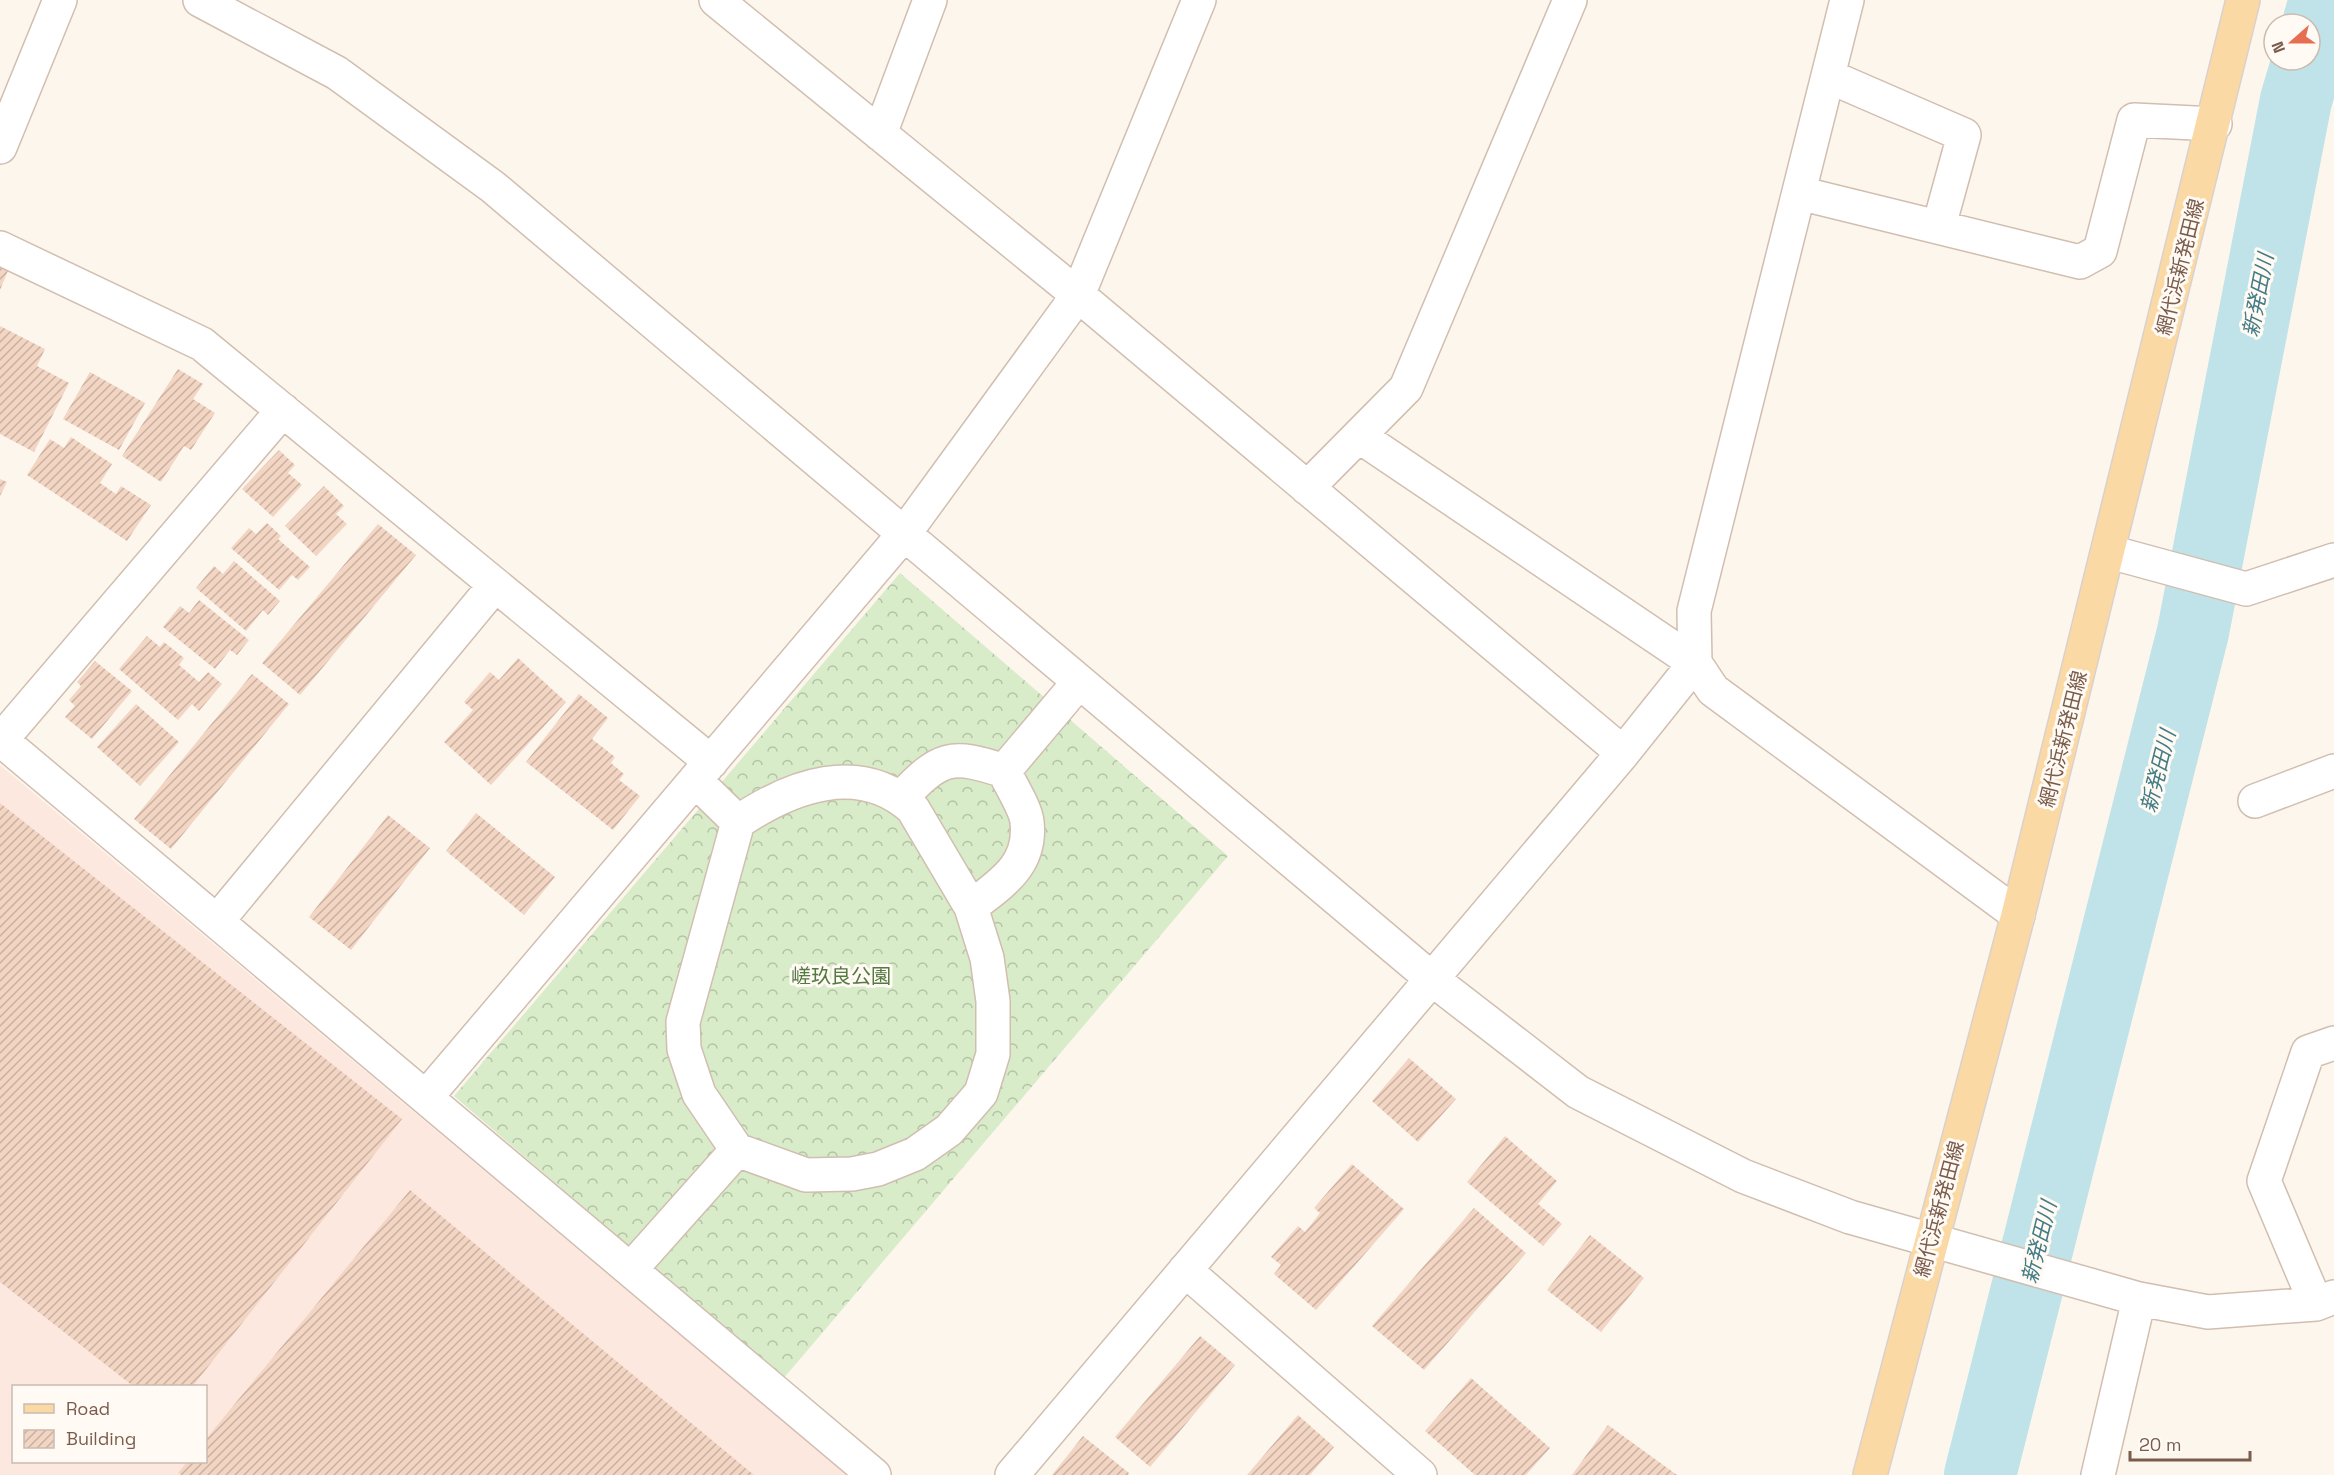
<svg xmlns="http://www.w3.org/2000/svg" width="2334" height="1475" font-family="'Space Grotesk','Noto Sans JP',sans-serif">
  <defs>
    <pattern id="forest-crowns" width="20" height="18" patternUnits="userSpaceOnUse" patternTransform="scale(1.5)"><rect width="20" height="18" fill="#d8ecc9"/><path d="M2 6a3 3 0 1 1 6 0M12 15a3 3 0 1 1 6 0" fill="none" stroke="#b4c2a5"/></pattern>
    <pattern id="building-hatch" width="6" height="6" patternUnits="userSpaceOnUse" patternTransform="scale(1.5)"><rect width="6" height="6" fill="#f3d5c3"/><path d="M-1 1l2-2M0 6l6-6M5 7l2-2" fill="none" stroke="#cab0a1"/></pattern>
  </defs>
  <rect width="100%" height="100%" fill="#fdf6ec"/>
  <path fill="#fde8e0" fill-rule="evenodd" d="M 0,765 L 847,1475 L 0,1475 ZM 14,1386 L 206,1386 L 206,1462 L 14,1462 Z"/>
  <path fill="url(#forest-crowns)" d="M 900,573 L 1228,856 L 783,1379 L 454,1096 Z"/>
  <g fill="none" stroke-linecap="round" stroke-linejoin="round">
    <path stroke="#bfe3e8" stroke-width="72" d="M 2310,52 L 2325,0
      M 1980,1475 L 2193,632 L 2296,100 L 2308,60"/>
  </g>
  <path fill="url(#building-hatch)" d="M 0,262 L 10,266 L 0,290 Z
    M 0,326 L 45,349 L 37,366 L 69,383 L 34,452 L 0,434 Z
    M 178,369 L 203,384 L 193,399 L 215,413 L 191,450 L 184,446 L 161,482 L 122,456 Z
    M 90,372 L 145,403 L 119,450 L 63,419 Z
    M 71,437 L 112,464 L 100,483 L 116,494 L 121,486 L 151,505 L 127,541 L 27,475 L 50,439 L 64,448 Z
    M 279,450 L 295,465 L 288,473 L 302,485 L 273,517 L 242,489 Z
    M 0,479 L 7,482 L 0,496 Z
    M 324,486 L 344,506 L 336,514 L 347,524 L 316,556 L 285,526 Z
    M 267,523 L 281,536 L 278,539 L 310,567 L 298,580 L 292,575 L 279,590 L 231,548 L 249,528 L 256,534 Z
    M 378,524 L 416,555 L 300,695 L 262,663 Z
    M 234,561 L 280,601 L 268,615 L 263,610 L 246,631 L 196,588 L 214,566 L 223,574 Z
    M 199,600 L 249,640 L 237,655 L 230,650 L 215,669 L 163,627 L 180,606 L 189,613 Z
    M 147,636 L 160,647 L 164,642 L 184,658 L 179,665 L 199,682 L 208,672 L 222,684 L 199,711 L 192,704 L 178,720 L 119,669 Z
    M 518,658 L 566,702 L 491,785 L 444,742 L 473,710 L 464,702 L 490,672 L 499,680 Z
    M 95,661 L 132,691 L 92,739 L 65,717 L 75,706 L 69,700 L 81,686 L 77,682 Z
    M 252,674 L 289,704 L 171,849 L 134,819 Z
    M 579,694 L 608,718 L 592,739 L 615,757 L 611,763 L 624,774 L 619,780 L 640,796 L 613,830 L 526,762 Z
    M 136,704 L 179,742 L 140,786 L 97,747 Z
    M 0,803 L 402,1119 L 193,1386 L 133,1386 L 0,1282 Z
    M 476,813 L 555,877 L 524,915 L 446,851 Z
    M 388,815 L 430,848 L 351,950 L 309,917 Z
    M 1409,1058 L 1456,1099 L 1418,1142 L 1372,1101 Z
    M 1505,1136 L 1557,1181 L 1538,1204 L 1562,1224 L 1543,1246 L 1467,1182 Z
    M 1352,1164 L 1404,1209 L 1316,1310 L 1274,1274 L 1281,1265 L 1271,1257 L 1298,1226 L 1305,1232 L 1320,1213 L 1314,1208 Z
    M 410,1190 L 754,1475 L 181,1475 L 178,1473 L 187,1462 L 206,1462 L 206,1439 Z
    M 1474,1208 L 1526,1253 L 1424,1370 L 1372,1326 Z
    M 1590,1235 L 1644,1278 L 1601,1332 L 1547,1290 Z
    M 1200,1336 L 1235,1365 L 1150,1467 L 1115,1437 Z
    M 1471,1378 L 1550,1448 L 1526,1475 L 1475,1475 L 1425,1431 Z
    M 1298,1415 L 1334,1447 L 1310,1475 L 1247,1475 Z
    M 1608,1425 L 1677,1475 L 1572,1475 Z
    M 1083,1436 L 1129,1473 L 1128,1475 L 1052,1475 Z"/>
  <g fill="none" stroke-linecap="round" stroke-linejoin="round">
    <g stroke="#d1beb0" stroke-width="36">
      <path id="minor" d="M 200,0 L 337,73 L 493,187 L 1432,979 L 1578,1092 L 1743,1176 L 1850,1217 L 2139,1299 L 2208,1312 L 2316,1304 L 2334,1297
        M 716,0 L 1078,295 L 1623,753
        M 1828,76 L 1964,135 L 1939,226
        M 880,134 L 930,0
        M 0,147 L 60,0
        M 1799,193 L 2080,262 L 2100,251 L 2134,120 L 2215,124
        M 0,248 L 202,344 L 711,762
        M 1359,436 L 1695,663 L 1713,690 L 2018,915
        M 1307,488 L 1406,388 L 1570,0
        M 2110,552 L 2246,589 L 2334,560
        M 0,739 L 874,1475
        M 1,740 L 283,410
        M 1004,771 L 1079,682
        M 695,780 L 738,822 L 683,1022 L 684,1049 L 699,1094 L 737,1150 L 806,1175 L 852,1174 L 878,1169 L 915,1154 L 949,1130 L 981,1093 L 993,1054 L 993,1001 L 987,958 L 971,907 L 913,809 C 860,760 791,786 738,822
        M 901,798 C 940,757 950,753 1004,771 C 1010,784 1026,809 1027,822 C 1032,866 1000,884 971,907
        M 2255,801 L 2334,771
        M 218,920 L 495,585
        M 427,1096 L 904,534 L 1078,295 L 1199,0
        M 631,1269 L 737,1150
        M 1185,1270 L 1420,1475
        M 2316,1304 L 2264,1181 L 2308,1052 L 2334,1043
        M 1012,1475 L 1623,753 L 1695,663 L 1694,611 L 1847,0
        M 2098,1475 L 2139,1299"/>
    </g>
    <g stroke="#dad1cd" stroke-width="36">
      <path id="major" d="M 1870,1475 L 2018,915 L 2243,0"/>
    </g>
    <use href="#minor" stroke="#fff" stroke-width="33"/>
    <use href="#major" stroke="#fbd9a5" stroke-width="33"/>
  </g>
  <g text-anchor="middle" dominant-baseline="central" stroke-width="6" stroke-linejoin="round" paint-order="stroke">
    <g font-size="20" fill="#7a5c4d" stroke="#fffaf3">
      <text transform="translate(2180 267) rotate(-76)">網代浜新発田線</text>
      <text transform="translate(2063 739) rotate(-76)">網代浜新発田線</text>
      <text transform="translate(1939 1209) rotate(-75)">網代浜新発田線</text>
    </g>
    <g font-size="20" fill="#537a41" stroke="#fffaf3">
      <text x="841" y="976">嵯玖良公園</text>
    </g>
    <g font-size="21" font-style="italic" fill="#437c86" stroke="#fffaf3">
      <text transform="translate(2258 295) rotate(-79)">新発田川</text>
      <text transform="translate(2158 771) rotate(-76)">新発田川</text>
      <text transform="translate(2039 1242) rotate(-76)">新発田川</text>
    </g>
  </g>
  <rect x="12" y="1385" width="195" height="78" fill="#fffaf3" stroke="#cabbb1" stroke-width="1.5"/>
  <rect x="24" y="1404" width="30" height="9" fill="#fbd9a5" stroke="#cabbb1" stroke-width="1.5"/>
  <text x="66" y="1415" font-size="18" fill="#7a5c4d">Road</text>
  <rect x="24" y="1430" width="30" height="18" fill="url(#building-hatch)" stroke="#cabbb1" stroke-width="1.5"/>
  <text x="66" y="1445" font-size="18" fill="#7a5c4d">Building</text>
  <g transform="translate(2292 42) rotate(249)"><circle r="28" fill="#fffaf3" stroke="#cabbb1" stroke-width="1.5"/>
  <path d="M0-4.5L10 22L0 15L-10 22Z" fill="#e76f51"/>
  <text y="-9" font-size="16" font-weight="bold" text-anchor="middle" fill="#7a5c4d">N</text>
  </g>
  <path d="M2130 1451v9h120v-9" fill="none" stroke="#7a5c4d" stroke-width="3"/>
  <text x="2139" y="1451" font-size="18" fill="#7a5c4d" stroke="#fffaf3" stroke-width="4.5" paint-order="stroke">20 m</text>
</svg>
